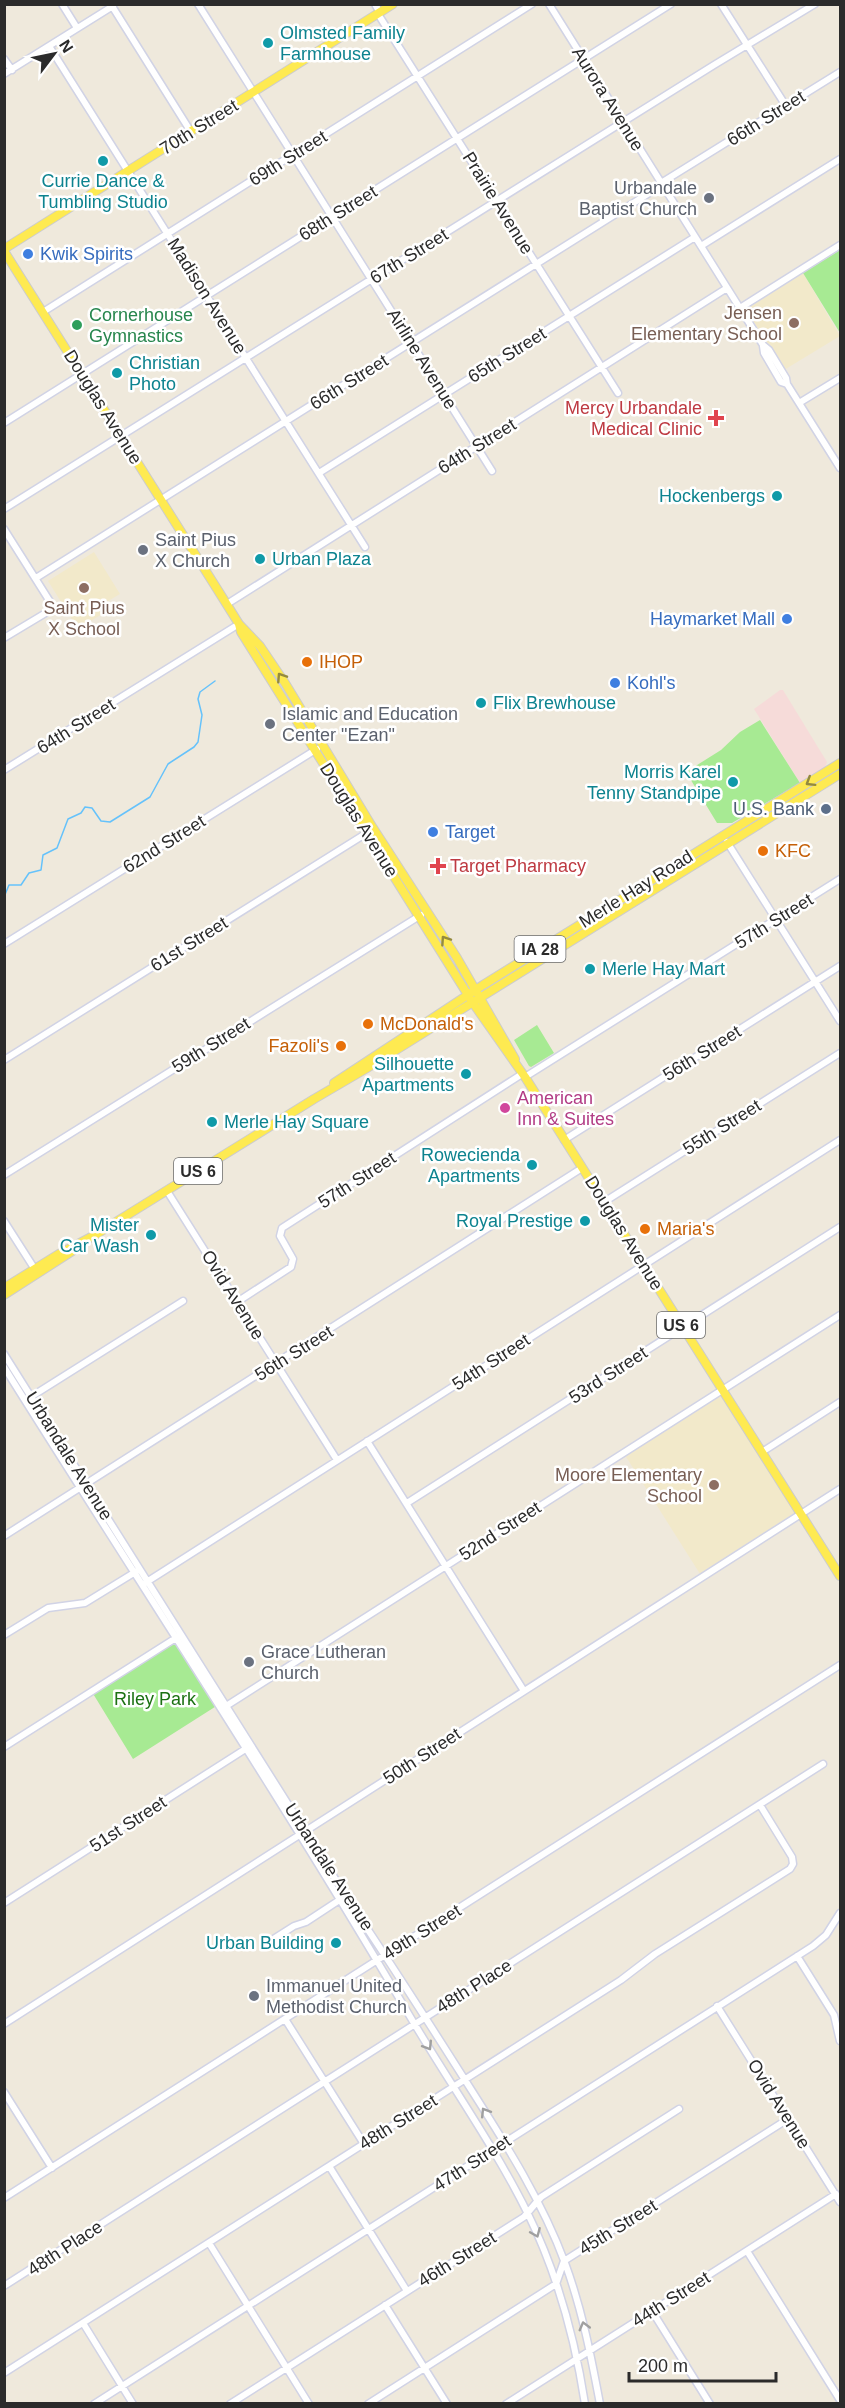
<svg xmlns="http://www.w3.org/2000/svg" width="845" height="2408" font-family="Helvetica,sans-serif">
  <rect width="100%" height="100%" fill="#efe9dc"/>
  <path fill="#f2e9ca" d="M 803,273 L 840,336 L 784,370 L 747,311 L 749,307 Z
    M 94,552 L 120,594 L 98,607 L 102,614 L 78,629 L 48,581 Z
    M 722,1389 L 801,1514 L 702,1577 L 623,1452 Z"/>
  <path fill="#f6dbd9" d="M 780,690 L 783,690 L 827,762 L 825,767 L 800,783 L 754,709 Z"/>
  <path fill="#a7ea93" d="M 840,250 L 840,333 L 803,273 Z
    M 760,720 L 800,783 L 732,823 L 717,823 L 686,772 L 721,750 L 740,732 Z
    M 537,1025 L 554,1053 L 531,1067 L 529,1066 L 514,1040 Z
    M 175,1639 L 218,1705 L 133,1759 L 92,1692 Z"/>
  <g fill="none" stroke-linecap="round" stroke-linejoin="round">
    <path stroke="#65c2fb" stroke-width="1.5" d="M 4,897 L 9,885 L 21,885 L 29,873 L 41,870 L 43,855 L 57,848 L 68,819 L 81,813 L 85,807 L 92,808 L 101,821 L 110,822 L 150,797 L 168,764 L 194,747 L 198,742 L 202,715 L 198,699 L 200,692 L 215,681"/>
    <g stroke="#d1d3e5" stroke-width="9">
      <path id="minor" d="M 62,4 L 77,28
        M 198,4 L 492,471
        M 375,4 L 380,13
        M 549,4 L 763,345 L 769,350 L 786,378 L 787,384 L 840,468
        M 721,4 L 786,106
        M 112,6 L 191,132
        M 378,14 L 618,393
        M 49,46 L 365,547
        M 4,59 L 12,70
        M 4,74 L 113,6
        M 661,183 L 840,72
        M 701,246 L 840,159
        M 740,308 L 840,245
        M 43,312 L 532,4
        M 763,346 L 764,353 L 781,382 L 787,384
        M 799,403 L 840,378
        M 4,423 L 671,4
        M 319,473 L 695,237
        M 4,509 L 714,65 L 815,4
        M 4,529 L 54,608 L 4,638
        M 36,578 L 662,185
        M 227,604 L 727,288
        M 4,770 L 239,624
        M 727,842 L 840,1021
        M 4,944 L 317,749
        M 4,1060 L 370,831
        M 525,1077 L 840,879
        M 564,1140 L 840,966
        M 4,1175 L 421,915
        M 167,1191 L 337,1460
        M 604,1202 L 840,1053
        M 4,1221 L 36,1271
        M 237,1302 L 291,1267 L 293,1259 L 280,1236 L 282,1228 L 522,1074
        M 4,1354 L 356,1912 C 396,1971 434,2031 472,2091 C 507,2146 542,2201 565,2263 C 582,2309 591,2356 600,2404
        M 4,1367 C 138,1581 277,1791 405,2008 C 445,2077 493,2143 528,2214 C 557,2273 575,2339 585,2404
        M 29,1398 L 183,1301
        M 367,1441 L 524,1691
        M 762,1452 L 840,1402
        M 407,1503 L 840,1227
        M 4,1536 L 582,1168
        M 145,1583 L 840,1140
        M 4,1635 L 48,1608 L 85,1603 L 137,1571
        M 223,1708 L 840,1315
        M 4,1747 L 179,1636
        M 4,1903 L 247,1748
        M 275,1938 L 294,1926 L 306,1922 L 341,1899
        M 797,1956 L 834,2015 L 840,2041
        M 717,2006 L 840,2202
        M 285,2019 L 364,2144
        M 4,2024 L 840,1489
        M 4,2092 L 52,2168
        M 329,2166 L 407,2291
        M 4,2198 L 840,1665
        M 209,2243 L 309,2404
        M 747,2251 L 840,2400
        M 4,2286 L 823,1764
        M 385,2305 L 447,2404
        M 652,2311 L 710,2404
        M 83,2323 L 133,2404
        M 4,2373 L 621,1980 L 655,1954 L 790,1869 L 793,1864 L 792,1857 L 760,1805
        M 94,2404 L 813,1946 L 826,1935 L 840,1913
        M 230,2404 L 524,2217 L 541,2197 L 679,2109
        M 368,2404 L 556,2284 L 564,2261 L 788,2119
        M 506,2404 L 836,2194"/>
    </g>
    <g stroke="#ccc" stroke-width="10">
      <path id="major" d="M 4,249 L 393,4
        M 4,251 L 219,592 L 239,624 L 260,646 L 285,683 L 373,828 L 457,958 L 515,1059
        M 239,624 L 241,632 L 473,1003 L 525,1077 L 840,1576
        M 334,1083 L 483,985 L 840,763
        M 4,1288 L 59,1254 L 95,1235 L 314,1099 L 367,1068 L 840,774
        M 4,1295 L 74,1250"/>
    </g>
    <use href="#minor" stroke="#fff" stroke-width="6"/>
    <use href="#major" stroke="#feea51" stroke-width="8"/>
  </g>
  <defs><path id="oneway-chevron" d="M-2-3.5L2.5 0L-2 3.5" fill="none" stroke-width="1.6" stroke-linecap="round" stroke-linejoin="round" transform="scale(1.5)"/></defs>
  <g stroke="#948a3e">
    <use href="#oneway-chevron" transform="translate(281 677) rotate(-123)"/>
    <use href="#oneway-chevron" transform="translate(810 782) rotate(148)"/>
    <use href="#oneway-chevron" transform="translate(445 940) rotate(-124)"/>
  </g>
  <g stroke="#a0a0a0">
    <use href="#oneway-chevron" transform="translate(428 2046) rotate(58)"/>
    <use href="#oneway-chevron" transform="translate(485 2112) rotate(-122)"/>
    <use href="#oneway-chevron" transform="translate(536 2233) rotate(67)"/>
    <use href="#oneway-chevron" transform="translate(584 2326) rotate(-105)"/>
  </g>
  <g fill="#0f9aa8" stroke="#fff" stroke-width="2">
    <circle cx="268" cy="43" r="6"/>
    <circle cx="103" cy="161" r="6"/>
    <circle cx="117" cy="373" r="6"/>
    <circle cx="777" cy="496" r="6"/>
    <circle cx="260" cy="559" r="6"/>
    <circle cx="481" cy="703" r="6"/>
    <circle cx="733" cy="782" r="6"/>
    <circle cx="590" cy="969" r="6"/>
    <circle cx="466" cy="1074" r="6"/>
    <circle cx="212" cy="1122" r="6"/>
    <circle cx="532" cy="1165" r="6"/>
    <circle cx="585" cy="1221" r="6"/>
    <circle cx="151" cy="1235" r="6"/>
    <circle cx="336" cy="1943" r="6"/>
  </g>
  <g fill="#6b7280" stroke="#fff" stroke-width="2">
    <circle cx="709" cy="198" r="6"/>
    <circle cx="143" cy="550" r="6"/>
    <circle cx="270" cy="724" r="6"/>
    <circle cx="249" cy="1662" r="6"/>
    <circle cx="254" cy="1996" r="6"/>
  </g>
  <g fill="#3f7fe0" stroke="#fff" stroke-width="2">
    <circle cx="28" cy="254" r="6"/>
    <circle cx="787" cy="619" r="6"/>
    <circle cx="615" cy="683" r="6"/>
    <circle cx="433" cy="832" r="6"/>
  </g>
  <g fill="#8d6e63" stroke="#fff" stroke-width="2">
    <circle cx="794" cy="323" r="6"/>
    <circle cx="84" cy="588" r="6"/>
    <circle cx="714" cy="1485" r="6"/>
  </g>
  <circle fill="#2e9e5b" stroke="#fff" stroke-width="2" cx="77" cy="325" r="6"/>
  <g fill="#e0444e" stroke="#fff" stroke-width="2">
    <path d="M713 409h6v6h6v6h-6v6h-6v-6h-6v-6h6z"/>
    <path d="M435 857h6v6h6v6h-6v6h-6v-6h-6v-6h6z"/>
  </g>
  <g fill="#e8710a" stroke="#fff" stroke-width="2">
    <circle cx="307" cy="662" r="6"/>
    <circle cx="763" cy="851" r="6"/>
    <circle cx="368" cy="1024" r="6"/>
    <circle cx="341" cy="1046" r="6"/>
    <circle cx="645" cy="1229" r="6"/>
  </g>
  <circle fill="#5c6f8a" stroke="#fff" stroke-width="2" cx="826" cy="809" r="6"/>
  <circle fill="#d1479c" stroke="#fff" stroke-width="2" cx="505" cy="1108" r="6"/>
  <g text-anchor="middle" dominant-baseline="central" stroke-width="5" stroke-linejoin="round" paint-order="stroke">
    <g fill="#fff" stroke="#6b6b6b" stroke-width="1.5">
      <rect x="514.5" y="936" width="51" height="26" rx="4.5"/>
      <rect x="174" y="1158" width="48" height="26" rx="4.5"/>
      <rect x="657" y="1312" width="48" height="26" rx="4.5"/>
    </g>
    <g font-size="16" font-weight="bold" fill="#2b2b2b">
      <text x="540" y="949">IA 28</text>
      <text x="198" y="1171">US 6</text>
      <text x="681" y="1325">US 6</text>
    </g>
    <g font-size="18" fill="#0d838f" stroke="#fff" text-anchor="end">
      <text x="280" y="33" text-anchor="start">Olmsted Family<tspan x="280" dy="21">Farmhouse</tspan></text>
      <text x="103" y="181" text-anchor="middle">Currie Dance &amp;<tspan x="103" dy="21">Tumbling Studio</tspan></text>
      <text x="129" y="363" text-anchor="start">Christian<tspan x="129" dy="21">Photo</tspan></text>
      <text x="765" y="496">Hockenbergs</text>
      <text x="272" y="559" text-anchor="start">Urban Plaza</text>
      <text x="493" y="703" text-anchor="start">Flix Brewhouse</text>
      <text x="721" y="772">Morris Karel<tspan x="721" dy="21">Tenny Standpipe</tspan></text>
      <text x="602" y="969" text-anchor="start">Merle Hay Mart</text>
      <text x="454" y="1064">Silhouette<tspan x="454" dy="21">Apartments</tspan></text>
      <text x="224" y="1122" text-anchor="start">Merle Hay Square</text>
      <text x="520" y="1155">Rowecienda<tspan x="520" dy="21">Apartments</tspan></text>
      <text x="573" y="1221">Royal Prestige</text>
      <text x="139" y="1225">Mister<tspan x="139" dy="21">Car Wash</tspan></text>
      <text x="324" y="1943">Urban Building</text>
    </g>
    <g font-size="18" fill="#2b2b2b" stroke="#fff">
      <text transform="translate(608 99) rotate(58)">Aurora Avenue</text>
      <text transform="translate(766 118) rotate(-32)">66th Street</text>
      <text transform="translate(199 127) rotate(-32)">70th Street</text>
      <text transform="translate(288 158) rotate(-32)">69th Street</text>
      <text transform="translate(498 203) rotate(58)">Prairie Avenue</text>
      <text transform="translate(338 213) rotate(-32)">68th Street</text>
      <text transform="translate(409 256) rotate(-32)">67th Street</text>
      <text transform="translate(207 296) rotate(58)">Madison Avenue</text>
      <text transform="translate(507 355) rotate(-32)">65th Street</text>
      <text transform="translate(422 359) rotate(58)">Airline Avenue</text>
      <text transform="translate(349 382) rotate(-32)">66th Street</text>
      <text transform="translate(103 407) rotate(58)">Douglas Avenue</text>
      <text transform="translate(477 446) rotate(-32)">64th Street</text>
      <text transform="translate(76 726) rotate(-32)">64th Street</text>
      <text transform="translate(359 820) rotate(58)">Douglas Avenue</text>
      <text transform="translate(164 844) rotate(-32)">62nd Street</text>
      <text transform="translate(636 889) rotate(-32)">Merle Hay Road</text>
      <text transform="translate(774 921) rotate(-32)">57th Street</text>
      <text transform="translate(189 944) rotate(-32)">61st Street</text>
      <text transform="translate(211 1045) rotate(-32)">59th Street</text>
      <text transform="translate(702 1053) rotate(-32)">56th Street</text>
      <text transform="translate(722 1127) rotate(-32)">55th Street</text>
      <text transform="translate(357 1180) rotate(-33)">57th Street</text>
      <text transform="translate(624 1233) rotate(58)">Douglas Avenue</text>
      <text transform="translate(233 1295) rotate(58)">Ovid Avenue</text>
      <text transform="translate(294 1353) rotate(-32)">56th Street</text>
      <text transform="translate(491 1362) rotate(-33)">54th Street</text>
      <text transform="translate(608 1375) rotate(-33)">53rd Street</text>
      <text transform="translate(69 1456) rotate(58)">Urbandale Avenue</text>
      <text transform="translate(500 1531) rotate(-33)">52nd Street</text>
      <text transform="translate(422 1756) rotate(-33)">50th Street</text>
      <text transform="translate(128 1824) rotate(-33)">51st Street</text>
      <text transform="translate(329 1867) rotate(57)">Urbandale Avenue</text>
      <text transform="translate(422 1932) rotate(-32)">49th Street</text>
      <text transform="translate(474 1986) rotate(-32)">48th Place</text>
      <text transform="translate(779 2104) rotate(58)">Ovid Avenue</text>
      <text transform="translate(398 2122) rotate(-32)">48th Street</text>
      <text transform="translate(472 2163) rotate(-33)">47th Street</text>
      <text transform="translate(618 2227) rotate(-32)">45th Street</text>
      <text transform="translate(65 2248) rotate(-33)">48th Place</text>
      <text transform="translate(457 2259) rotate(-32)">46th Street</text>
      <text transform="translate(671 2299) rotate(-32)">44th Street</text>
    </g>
    <g font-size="18" fill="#5b616d" stroke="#fff" text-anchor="start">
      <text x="697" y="188" text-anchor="end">Urbandale<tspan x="697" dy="21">Baptist Church</tspan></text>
      <text x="155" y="540">Saint Pius<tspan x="155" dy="21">X Church</tspan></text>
      <text x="282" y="714">Islamic and Education<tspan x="282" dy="21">Center "Ezan"</tspan></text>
      <text x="261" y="1652">Grace Lutheran<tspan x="261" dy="21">Church</tspan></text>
      <text x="266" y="1986">Immanuel United<tspan x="266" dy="21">Methodist Church</tspan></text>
    </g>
    <g font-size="18" fill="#366cbe" stroke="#fff" text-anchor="start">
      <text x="40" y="254">Kwik Spirits</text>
      <text x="775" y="619" text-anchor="end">Haymarket Mall</text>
      <text x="627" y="683">Kohl's</text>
      <text x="445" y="832">Target</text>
    </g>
    <g font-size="18" fill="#785e54" stroke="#fff" text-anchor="end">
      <text x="782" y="313">Jensen<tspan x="782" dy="21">Elementary School</tspan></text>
      <text x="84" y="608" text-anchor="middle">Saint Pius<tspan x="84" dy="21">X School</tspan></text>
      <text x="702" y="1475">Moore Elementary<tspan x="702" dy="21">School</tspan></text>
    </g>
    <g font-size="18" fill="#27864d" stroke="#fff" text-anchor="start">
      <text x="89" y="315">Cornerhouse<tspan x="89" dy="21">Gymnastics</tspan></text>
    </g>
    <g font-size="18" fill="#be3a42" stroke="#fff" text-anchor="end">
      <text x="702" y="408">Mercy Urbandale<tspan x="702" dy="21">Medical Clinic</tspan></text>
      <text x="450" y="866" text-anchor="start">Target Pharmacy</text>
    </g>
    <g font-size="18" fill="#c56008" stroke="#fff" text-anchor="start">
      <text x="319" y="662">IHOP</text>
      <text x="775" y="851">KFC</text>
      <text x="380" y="1024">McDonald's</text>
      <text x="329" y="1046" text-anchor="end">Fazoli's</text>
      <text x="657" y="1229">Maria's</text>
    </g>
    <g font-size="18" fill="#4e5e75" stroke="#fff" text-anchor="end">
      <text x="814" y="809">U.S. Bank</text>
    </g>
    <g font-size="18" fill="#b23c85" stroke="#fff" text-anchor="start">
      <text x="517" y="1098">American<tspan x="517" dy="21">Inn &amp; Suites</tspan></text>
    </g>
    <g font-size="18" fill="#1c7113" stroke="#fff">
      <text x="155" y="1699">Riley Park</text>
    </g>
  </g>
  <rect width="845" height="2408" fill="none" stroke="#2b2b2b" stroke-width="12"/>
  <g transform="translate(54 54) rotate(58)" stroke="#ffffff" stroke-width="4.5" paint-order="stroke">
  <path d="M0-4.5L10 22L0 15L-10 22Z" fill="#2b2b2b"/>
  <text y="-9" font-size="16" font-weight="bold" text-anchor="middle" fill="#2b2b2b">N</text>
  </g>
  <path d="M629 2372v9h147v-9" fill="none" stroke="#2b2b2b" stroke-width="3"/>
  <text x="638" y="2372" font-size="18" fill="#2b2b2b" stroke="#ffffff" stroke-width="4.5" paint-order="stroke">200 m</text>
</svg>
